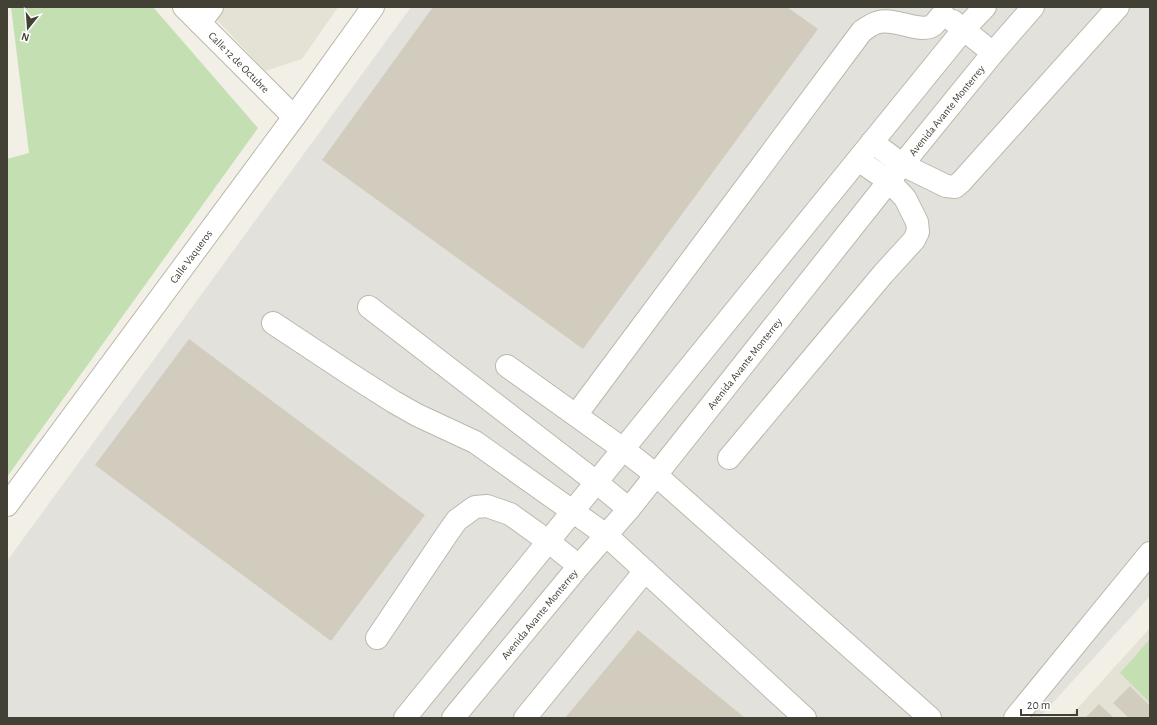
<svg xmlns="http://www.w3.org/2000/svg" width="1157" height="725" font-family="'Alegreya Sans',sans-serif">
  <rect width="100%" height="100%" fill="#f1efe6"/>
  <path fill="#e4e2d5" d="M 205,7 L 338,7 L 302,59 L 265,71 Z
    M 1150,628 L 1150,718 L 1069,718 L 1102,681 Z"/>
  <path fill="#e3e1db" d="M 411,7 L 1150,7 L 1150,596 L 1039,718 L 7,718 L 7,561 Z"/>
  <path fill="#c4e0b3" d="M 11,7 L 153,7 L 258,128 L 7,477 L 7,159 L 29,153 Z
    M 1150,639 L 1150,703 L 1120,673 Z"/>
  <path fill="#d1ccbd" d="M 433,7 L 787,7 L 818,29 L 583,349 L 322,160 Z
    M 189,339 L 425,515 L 331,641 L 95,465 Z
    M 638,630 L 745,718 L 565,718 Z
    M 1130,686 L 1150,706 L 1150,718 L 1129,718 L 1113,703 Z
    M 1099,704 L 1114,718 L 1085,718 Z"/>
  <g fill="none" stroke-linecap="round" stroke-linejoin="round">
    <g stroke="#bbb8aa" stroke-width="24">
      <g id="minor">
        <path id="s1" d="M 184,7 L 294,117"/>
        <path d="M 953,21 L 993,53"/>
        <path d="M 200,23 L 212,7"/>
        <path d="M 872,142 L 903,165 L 946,186 L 955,187 L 961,182 L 1118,7"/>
        <path d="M 369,307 L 596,482 L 629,509"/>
        <path d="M 273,323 L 350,374 L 394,402 L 417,415 L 475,442 L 606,535 L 805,718"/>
        <path d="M 507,366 L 623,449 L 656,475 L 930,718"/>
        <path d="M 576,415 L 862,31 C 867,28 873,23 879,22 C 896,18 919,33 932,26 C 936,23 939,18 943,14"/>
        <path d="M 729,458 L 883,274 L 914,240 L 918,232 L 917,222 L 905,198 L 889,181 L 858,160"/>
        <path id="s2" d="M 7,505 L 294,117 L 373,7"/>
        <path d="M 377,638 L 447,534 L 457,520 L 468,512 L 475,507 L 487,506 L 510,514 L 549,542 L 579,566"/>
        <path d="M 405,718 L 964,29 L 985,7"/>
        <path id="s3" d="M 453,718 L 579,566 L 629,509 L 889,181 L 993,53 L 1033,7"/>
        <path d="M 525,718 L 645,571"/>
        <path d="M 1015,718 L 1150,553"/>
      </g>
    </g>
    <use href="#minor" stroke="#fff" stroke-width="22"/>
  </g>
  <g text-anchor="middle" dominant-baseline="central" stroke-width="3" stroke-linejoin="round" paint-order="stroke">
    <g font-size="11" fill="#434036" stroke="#fff">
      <text stroke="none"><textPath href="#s1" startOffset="78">Calle 12 de Octubre</textPath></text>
      <text stroke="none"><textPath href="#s3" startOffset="783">Avenida Avante Monterrey</textPath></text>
      <text stroke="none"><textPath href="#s2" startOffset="309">Calle Vaqueros</textPath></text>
      <text stroke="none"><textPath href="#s3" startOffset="459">Avenida Avante Monterrey</textPath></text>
      <text stroke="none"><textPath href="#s3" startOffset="135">Avenida Avante Monterrey</textPath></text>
    </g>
  </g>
  <rect width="1157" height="725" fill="none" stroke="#434036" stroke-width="16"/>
  <g transform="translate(28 28) rotate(197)" stroke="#ffffff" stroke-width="3" paint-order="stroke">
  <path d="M0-3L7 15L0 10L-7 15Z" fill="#434036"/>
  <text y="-6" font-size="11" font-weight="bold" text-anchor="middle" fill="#434036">N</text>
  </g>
  <path d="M1021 709v6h56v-6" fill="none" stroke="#434036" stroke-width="2"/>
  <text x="1027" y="709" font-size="12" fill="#434036" stroke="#ffffff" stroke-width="3" paint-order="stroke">20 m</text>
</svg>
